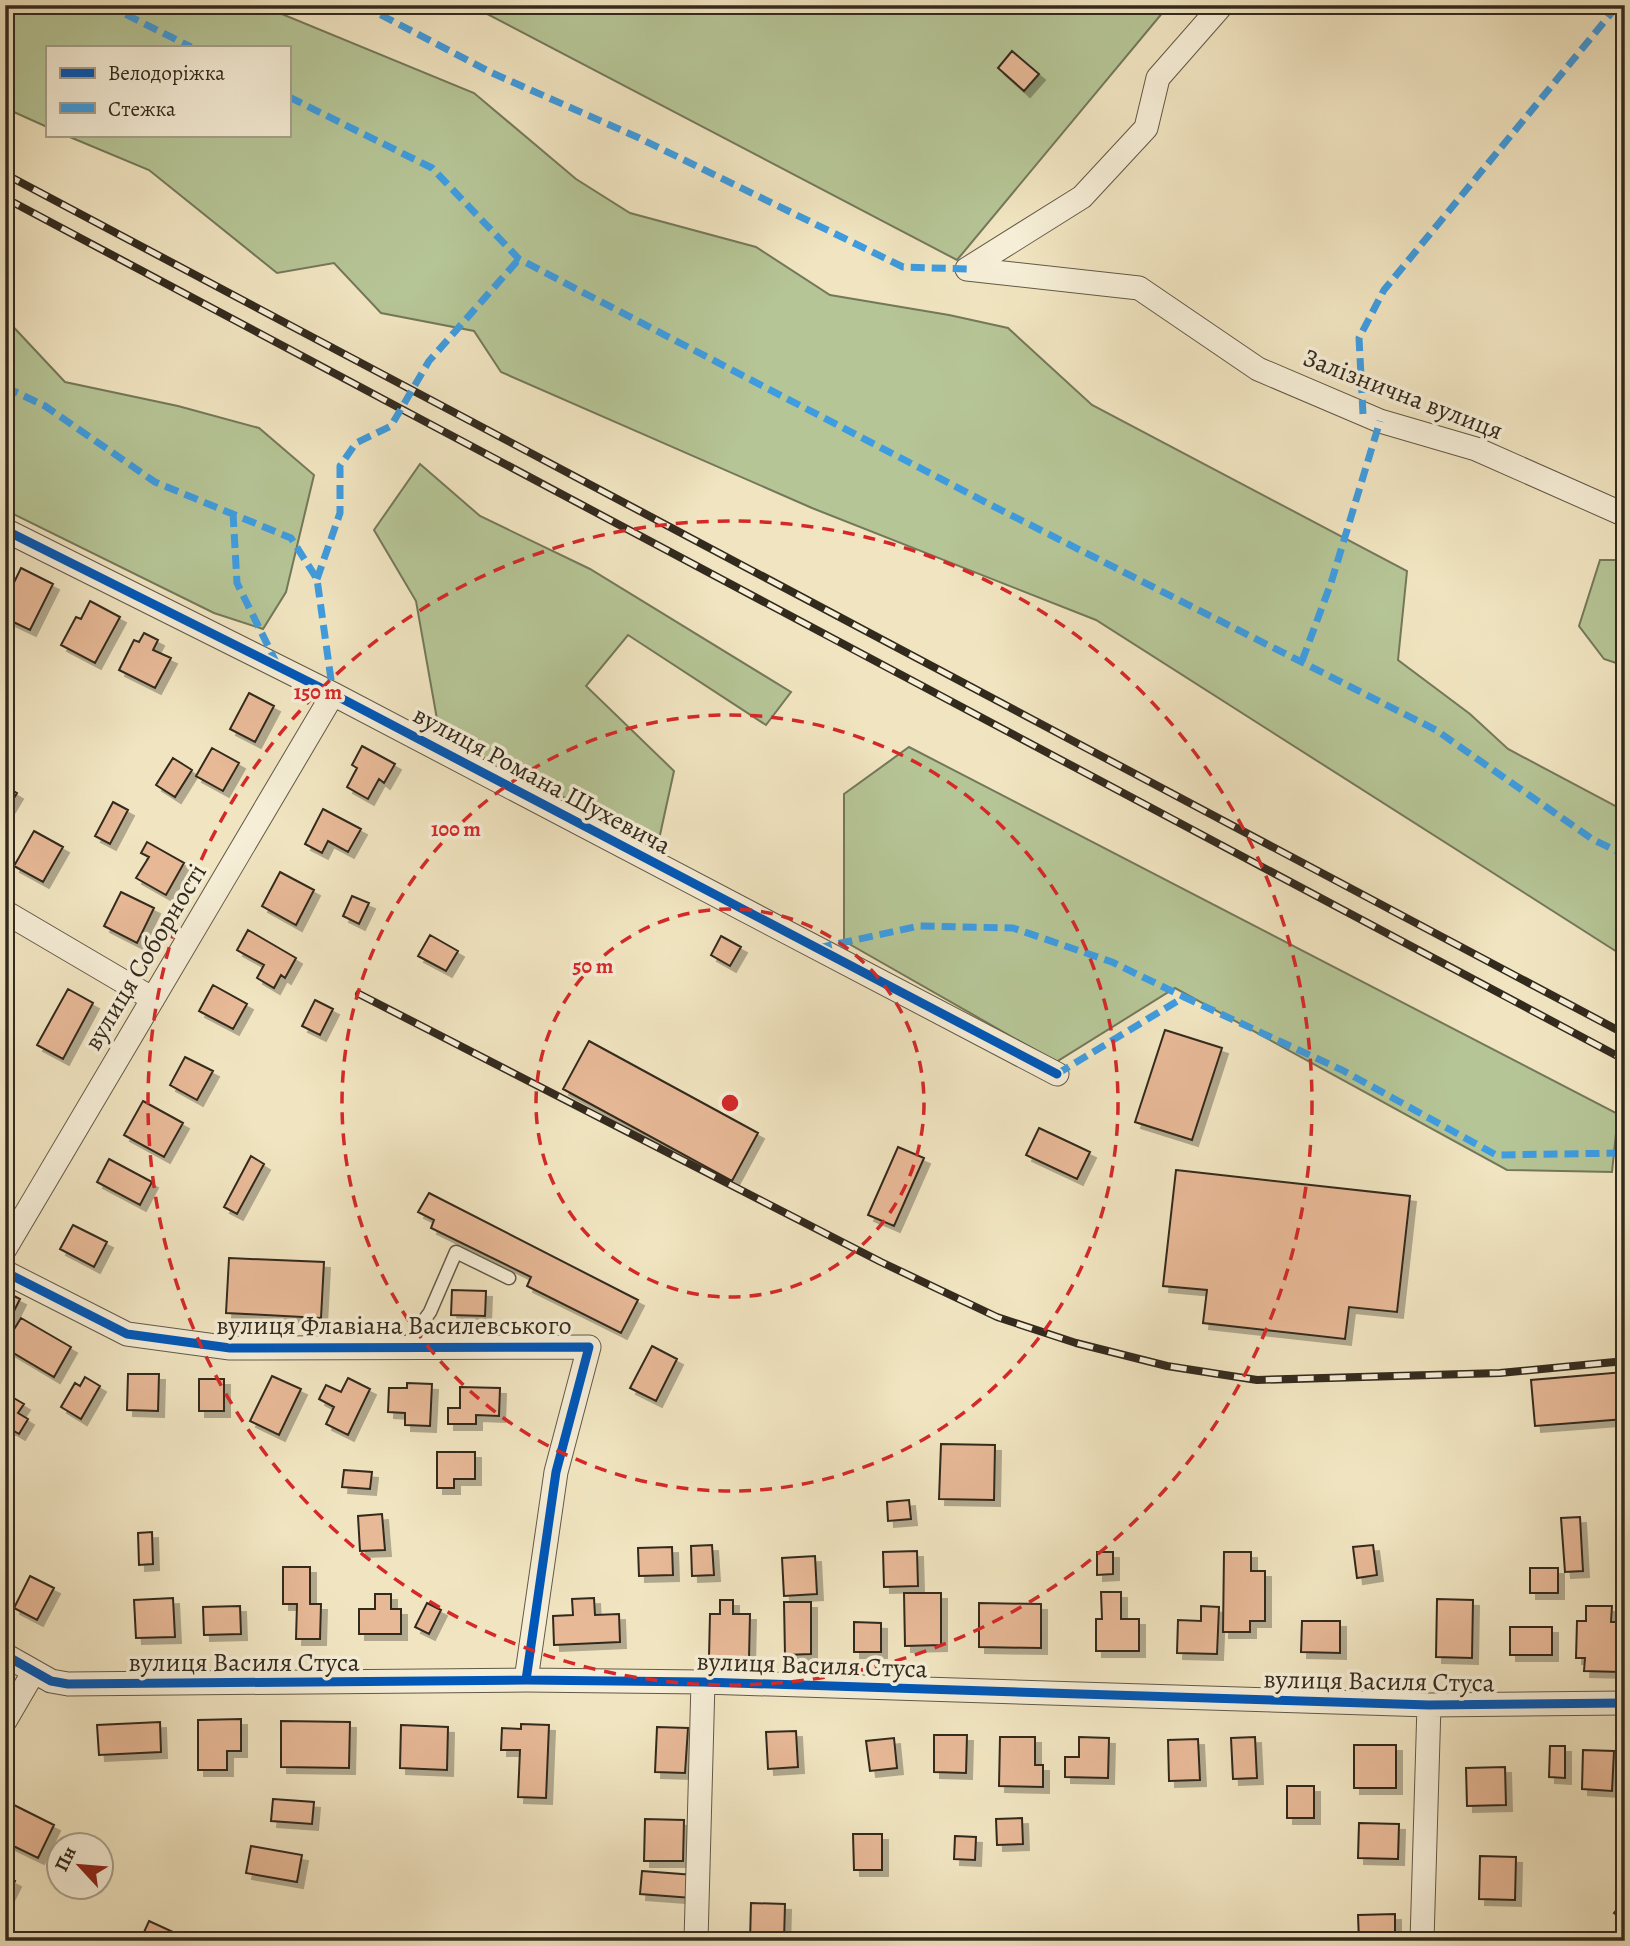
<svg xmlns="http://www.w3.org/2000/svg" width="1630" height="1946" font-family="Alegreya,serif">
  <defs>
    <filter id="shadow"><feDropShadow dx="6" dy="6" stdDeviation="0" flood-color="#0004"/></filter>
  </defs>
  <rect width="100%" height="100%" fill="#f1e5c1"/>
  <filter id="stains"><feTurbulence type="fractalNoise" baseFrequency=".00286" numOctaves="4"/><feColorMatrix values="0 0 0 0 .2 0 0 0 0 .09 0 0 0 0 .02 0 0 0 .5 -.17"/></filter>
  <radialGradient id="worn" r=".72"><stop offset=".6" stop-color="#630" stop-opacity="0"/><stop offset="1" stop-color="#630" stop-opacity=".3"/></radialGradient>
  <path fill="#b6c596" stroke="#74785a" stroke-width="2" d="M 5,5 L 260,5 L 474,93 L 576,179 L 630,213 L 756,247 L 830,295 L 949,315 L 1008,328 L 1092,405 L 1407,571 L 1398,660 L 1470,714 L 1508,749 L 1625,811 L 1625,957 L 1096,620 L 812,508 L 501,372 L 474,331 L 381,313 L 334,263 L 277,273 L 149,170 L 65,135 L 289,135 L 289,47 L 47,47 L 47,127 L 5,108 Z
    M 470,5 L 1169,5 L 957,260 Z
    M 5,318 L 65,382 L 178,406 L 259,428 L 314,475 L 286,592 L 263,629 L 214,613 L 5,510 Z
    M 420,464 L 480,516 L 590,569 L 791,692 L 766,725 L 628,635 L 586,686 L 674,771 L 658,844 L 440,736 L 416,601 L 374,530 Z
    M 1600,560 L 1625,560 L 1625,666 L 1604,659 L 1579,626 Z
    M 909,747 L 1618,1114 L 1612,1172 L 1507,1170 L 1175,988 L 1056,1062 L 844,941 L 844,794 Z"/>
  <path fill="#e8b997" stroke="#332a1e" stroke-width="2" filter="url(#shadow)" d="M 1012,51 L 1039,74 L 1024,91 L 998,68 Z
    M 21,568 L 53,584 L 30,630 L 5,618 L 5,601 Z
    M 90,601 L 120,617 L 95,663 L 61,645 L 76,617 L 81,619 Z
    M 144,633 L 158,640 L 153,650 L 171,658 L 155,688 L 119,670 L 134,640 L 139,642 Z
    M 249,693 L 274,706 L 255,742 L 230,729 Z
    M 362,746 L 395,764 L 384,783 L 379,779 L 368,799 L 347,787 L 357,768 L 352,765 Z
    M 212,748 L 239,763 L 223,791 L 196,776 Z
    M 173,758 L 192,770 L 175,797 L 156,785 Z
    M 5,786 L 17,793 L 5,813 Z
    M 113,802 L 128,810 L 110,844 L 95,836 Z
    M 323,809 L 361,829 L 348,852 L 328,841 L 322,853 L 305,844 Z
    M 34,831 L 63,847 L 43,882 L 14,866 Z
    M 147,842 L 184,863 L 166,895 L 136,878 L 149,857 L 141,853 Z
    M 280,872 L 314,890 L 296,925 L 262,906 Z
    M 121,892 L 154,908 L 137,943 L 104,926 Z
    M 352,896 L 369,903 L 359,924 L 343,916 Z
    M 248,930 L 296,958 L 285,978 L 281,975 L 274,988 L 257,978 L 264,965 L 237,950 Z
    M 430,935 L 458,951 L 446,971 L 418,956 Z
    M 721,936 L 741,947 L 730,966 L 711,955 Z
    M 213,985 L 247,1004 L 233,1029 L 199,1011 Z
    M 68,989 L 93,1003 L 63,1059 L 37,1045 Z
    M 315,1000 L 333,1009 L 320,1035 L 302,1026 Z
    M 1165,1030 L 1222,1048 L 1192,1140 L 1135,1122 Z
    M 589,1041 L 758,1133 L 732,1181 L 563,1089 Z
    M 185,1057 L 213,1071 L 197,1100 L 170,1085 Z
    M 143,1101 L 183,1123 L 164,1157 L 124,1135 Z
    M 1039,1128 L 1090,1152 L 1077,1179 L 1026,1155 Z
    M 898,1147 L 924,1158 L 894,1226 L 868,1215 Z
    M 251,1156 L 264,1164 L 237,1214 L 224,1207 Z
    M 109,1159 L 152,1182 L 140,1205 L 97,1182 Z
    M 1176,1170 L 1410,1196 L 1397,1312 L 1349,1307 L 1345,1339 L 1203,1323 L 1207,1290 L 1163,1286 Z
    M 429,1193 L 638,1300 L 621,1333 L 527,1286 L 531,1277 L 431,1228 L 434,1220 L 418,1212 Z
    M 73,1225 L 107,1242 L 94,1267 L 60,1249 Z
    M 229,1258 L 324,1262 L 321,1318 L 226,1313 Z
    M 452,1290 L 486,1291 L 485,1316 L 451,1315 Z
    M 8,1293 L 20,1299 L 10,1319 L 5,1317 L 5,1298 Z
    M 21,1318 L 71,1347 L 54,1377 L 5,1348 L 5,1344 Z
    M 652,1346 L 677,1359 L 656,1401 L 630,1388 Z
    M 1624,1372 L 1625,1419 L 1535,1426 L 1531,1380 Z
    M 128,1374 L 159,1374 L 158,1411 L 127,1410 Z
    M 272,1376 L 301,1389 L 279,1435 L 250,1421 Z
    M 85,1377 L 100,1386 L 81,1419 L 61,1407 L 75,1383 L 80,1386 Z
    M 348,1378 L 370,1389 L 348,1435 L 326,1424 L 334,1407 L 319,1399 L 326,1385 L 341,1392 Z
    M 199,1379 L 224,1379 L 224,1411 L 199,1411 Z
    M 407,1383 L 432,1384 L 430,1426 L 405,1425 L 405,1413 L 388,1412 L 389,1388 L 407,1388 Z
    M 460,1387 L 500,1388 L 499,1416 L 476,1415 L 476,1424 L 448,1424 L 448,1408 L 460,1408 Z
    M 5,1393 L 24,1404 L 18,1413 L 28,1419 L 19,1434 L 9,1428 L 5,1433 Z
    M 941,1444 L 995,1445 L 994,1500 L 939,1499 Z
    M 437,1452 L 475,1452 L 475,1479 L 454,1479 L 454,1488 L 437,1488 Z
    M 344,1470 L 372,1472 L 370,1489 L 342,1487 Z
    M 909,1500 L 911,1519 L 888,1521 L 887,1502 Z
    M 382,1514 L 385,1550 L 360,1551 L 358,1516 Z
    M 1580,1517 L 1583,1571 L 1565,1572 L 1561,1518 Z
    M 152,1532 L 153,1564 L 139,1565 L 138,1533 Z
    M 712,1545 L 714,1575 L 692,1576 L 691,1546 Z
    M 1373,1545 L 1377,1575 L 1357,1578 L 1353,1547 Z
    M 672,1547 L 673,1575 L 639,1576 L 638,1548 Z
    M 917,1551 L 918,1586 L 884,1587 L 883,1552 Z
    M 1097,1552 L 1113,1552 L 1113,1574 L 1097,1575 Z
    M 1224,1552 L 1251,1552 L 1251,1571 L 1265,1571 L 1265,1621 L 1250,1621 L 1250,1632 L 1223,1632 Z
    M 815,1556 L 817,1594 L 784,1596 L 782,1558 Z
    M 283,1567 L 310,1567 L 310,1604 L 321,1604 L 320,1639 L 296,1639 L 297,1604 L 283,1604 Z
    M 1530,1568 L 1558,1568 L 1558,1593 L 1530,1593 Z
    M 30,1576 L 54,1588 L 37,1620 L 14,1608 Z
    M 1101,1592 L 1121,1592 L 1121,1619 L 1139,1619 L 1139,1651 L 1096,1651 L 1096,1619 L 1102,1619 Z
    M 904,1593 L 941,1593 L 941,1645 L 905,1646 Z
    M 375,1594 L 391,1594 L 391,1609 L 401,1609 L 401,1634 L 359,1634 L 359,1609 L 375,1609 Z
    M 173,1598 L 175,1637 L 136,1638 L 134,1600 Z
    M 594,1598 L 595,1615 L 619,1614 L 620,1642 L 554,1645 L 553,1616 L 573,1615 L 572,1599 Z
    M 1437,1599 L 1473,1600 L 1472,1658 L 1436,1657 Z
    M 720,1600 L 733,1600 L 733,1614 L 750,1614 L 749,1658 L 709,1657 L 710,1614 L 720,1614 Z
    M 784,1602 L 811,1602 L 811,1654 L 785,1655 Z
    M 427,1603 L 441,1610 L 429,1634 L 415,1627 Z
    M 979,1603 L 1041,1604 L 1041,1648 L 979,1647 Z
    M 240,1606 L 241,1634 L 204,1635 L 203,1607 Z
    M 1201,1606 L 1219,1607 L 1217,1654 L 1177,1653 L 1178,1620 L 1201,1621 Z
    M 1586,1606 L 1612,1606 L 1611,1622 L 1621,1622 L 1620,1672 L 1584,1671 L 1585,1658 L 1576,1658 L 1577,1621 L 1586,1621 Z
    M 1302,1621 L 1340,1621 L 1340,1653 L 1301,1652 Z
    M 854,1622 L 881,1623 L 881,1652 L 854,1652 Z
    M 1510,1627 L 1552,1627 L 1552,1655 L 1510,1655 Z
    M 241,1719 L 241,1751 L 227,1751 L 227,1770 L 198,1770 L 198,1720 Z
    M 281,1721 L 350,1722 L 349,1768 L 281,1767 Z
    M 160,1722 L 161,1752 L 99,1755 L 97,1725 Z
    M 521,1724 L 549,1725 L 546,1798 L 518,1797 L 520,1750 L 501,1750 L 502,1728 L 521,1729 Z
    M 401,1725 L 448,1727 L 447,1770 L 400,1768 Z
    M 657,1727 L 688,1728 L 685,1773 L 655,1772 Z
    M 796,1731 L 798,1767 L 768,1769 L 766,1732 Z
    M 934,1735 L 967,1735 L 966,1773 L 934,1772 Z
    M 1000,1737 L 1035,1737 L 1035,1765 L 1043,1765 L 1043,1787 L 999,1786 Z
    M 1079,1737 L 1109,1738 L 1108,1778 L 1065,1777 L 1065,1757 L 1079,1757 Z
    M 1255,1737 L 1257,1778 L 1233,1779 L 1231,1738 Z
    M 894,1738 L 897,1768 L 870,1771 L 866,1741 Z
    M 1198,1739 L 1200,1780 L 1169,1781 L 1168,1740 Z
    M 1354,1745 L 1396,1745 L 1396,1788 L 1354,1788 Z
    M 1550,1746 L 1565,1746 L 1565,1778 L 1549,1777 Z
    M 1583,1750 L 1614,1751 L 1612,1791 L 1582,1789 Z
    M 1505,1767 L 1506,1805 L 1467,1806 L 1466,1768 Z
    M 1287,1786 L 1314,1786 L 1314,1818 L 1287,1818 Z
    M 273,1799 L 314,1802 L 312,1824 L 271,1821 Z
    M 12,1804 L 54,1825 L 38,1858 L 5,1842 L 5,1818 Z
    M 1022,1818 L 1023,1844 L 997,1845 L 996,1819 Z
    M 645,1819 L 684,1820 L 683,1861 L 644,1861 Z
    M 1359,1823 L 1399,1824 L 1398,1859 L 1358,1858 Z
    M 853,1834 L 882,1834 L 882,1870 L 854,1870 Z
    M 955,1836 L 976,1837 L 975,1860 L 954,1859 Z
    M 251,1846 L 302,1855 L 297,1882 L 246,1873 Z
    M 1480,1856 L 1516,1857 L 1515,1900 L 1479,1899 Z
    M 642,1871 L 694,1875 L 692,1898 L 640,1894 Z
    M 5,1876 L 15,1881 L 5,1901 Z
    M 1625,1899 L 1625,1921 L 1614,1913 Z
    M 751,1903 L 785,1904 L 784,1941 L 750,1941 Z
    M 1395,1914 L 1395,1941 L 1359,1941 L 1358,1915 Z
    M 149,1921 L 184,1937 L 183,1941 L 140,1941 Z
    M 1475,1934 L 1509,1934 L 1509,1941 L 1474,1941 Z"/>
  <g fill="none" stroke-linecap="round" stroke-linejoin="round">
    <g stroke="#625947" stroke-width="15">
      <path id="lane" d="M 405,1347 L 430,1312 L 456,1252 L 509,1278"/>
    </g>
    <g stroke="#625947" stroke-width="25">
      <path id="street" d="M 967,269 L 1139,288 L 1258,369 L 1380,421 L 1476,449 L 1625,515
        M 967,269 L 1082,197 L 1146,128 L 1158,78 L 1222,5
        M 5,530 L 333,694 L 1057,1074
        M 5,912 L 153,999
        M 5,1249 L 333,694
        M 5,1272 L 127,1334 L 230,1348 L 589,1347 L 556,1472 L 526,1680
        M 5,1655 L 51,1681 L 68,1684 L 526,1680 L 703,1682 L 1429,1705 L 1625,1703
        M 5,1721 L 33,1673
        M 696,1941 L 703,1682
        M 1422,1941 L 1429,1705"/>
    </g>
    <use href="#lane" stroke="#f6eed7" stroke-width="12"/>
    <use href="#street" stroke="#f6eed7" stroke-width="23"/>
    <g stroke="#332a1e" stroke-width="8">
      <path id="rail" d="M 5,174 L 1625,1034
        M 5,198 L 1625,1060
        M 359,994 L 881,1262 L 997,1317 L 1076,1343 L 1167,1366 L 1257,1380 L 1500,1373 L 1625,1361"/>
    </g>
    <use href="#rail" stroke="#f6eed7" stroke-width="5" stroke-dasharray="16" stroke-linecap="butt"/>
    <path stroke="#3e9ce0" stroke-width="7" stroke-dasharray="14 7" stroke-linecap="butt" d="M 107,5 L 191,47
      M 362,5 L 490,72 L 637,137 L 903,267 L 967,269
      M 289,97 L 432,168 L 519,259 L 991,505 L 1436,730 L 1592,839 L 1625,855
      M 5,387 L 45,406 L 155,482 L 291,538 L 317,579 L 333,694
      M 1363,414 L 1359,338 L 1384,290 L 1618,5
      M 233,513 L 237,583 L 277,664
      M 317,579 L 340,513 L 340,466 L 356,443 L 391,426 L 429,361 L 519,259
      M 1302,661 L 1331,583 L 1380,421
      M 818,948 L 919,926 L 1013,928 L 1112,962 L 1184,997
      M 1057,1074 L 1184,997 L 1342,1070 L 1496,1155 L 1625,1153"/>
    <g stroke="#f6eed7" stroke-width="13">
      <path id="cycleway" d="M 5,530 L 333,694 L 1057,1074
        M 5,1272 L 127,1334 L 230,1348 L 589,1347 L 556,1472 L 526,1680
        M 5,1655 L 51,1681 L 68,1684 L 526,1680 L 703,1682 L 1429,1705 L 1625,1703"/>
    </g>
    <use href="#cycleway" stroke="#0057b8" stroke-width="9"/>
  </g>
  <g fill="none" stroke="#d62828" stroke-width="3.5" stroke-dasharray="12 9">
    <circle cx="730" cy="1103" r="194"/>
    <circle cx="730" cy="1103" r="388"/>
    <circle cx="730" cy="1103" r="582"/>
  </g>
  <g text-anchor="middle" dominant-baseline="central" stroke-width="7" stroke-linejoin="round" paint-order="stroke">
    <g font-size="26" fill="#332a1e" stroke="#f6eed7">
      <text transform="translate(1403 394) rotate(21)">Залізнична вулиця</text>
      <text transform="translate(542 780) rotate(28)">вулиця Романа Шухевича</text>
      <text transform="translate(145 957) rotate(-59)">вулиця Соборності</text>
      <text x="394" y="1325">вулиця Флавіана Василевського</text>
      <text x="244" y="1662">вулиця Василя Стуса</text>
      <text transform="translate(812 1665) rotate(2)">вулиця Василя Стуса</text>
      <text transform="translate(1379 1681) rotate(1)">вулиця Василя Стуса</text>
    </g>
  </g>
  <circle cx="730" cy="1103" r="10" fill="#d62828" stroke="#f6eed7" stroke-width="3.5"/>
  <g font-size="21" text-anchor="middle" font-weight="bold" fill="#d62828" stroke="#f6eed7" stroke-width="7" stroke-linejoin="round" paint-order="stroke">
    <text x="318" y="699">150 m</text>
    <text x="456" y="836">100 m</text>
    <text x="593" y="973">50 m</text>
  </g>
  <rect width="1630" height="1946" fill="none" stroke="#f1e5c1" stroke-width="28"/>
  <rect x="7" y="7" width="1616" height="1932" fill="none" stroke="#332a1e" stroke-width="3.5"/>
  <rect x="14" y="14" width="1602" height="1918" fill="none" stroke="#332a1e" stroke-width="2"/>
  <rect x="46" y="46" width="245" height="91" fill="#f6eed7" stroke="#a8a08d" stroke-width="2"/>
  <rect x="60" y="68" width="35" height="10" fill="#0057b8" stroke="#a8a08d" stroke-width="2"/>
  <text x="108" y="80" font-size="21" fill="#332a1e">Велодоріжка</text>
  <rect x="60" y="103" width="35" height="10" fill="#3e9ce0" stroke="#a8a08d" stroke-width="2"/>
  <text x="108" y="116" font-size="21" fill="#332a1e">Стежка</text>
  <g transform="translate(80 1866) rotate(296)"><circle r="33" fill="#f6eed7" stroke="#a8a08d" stroke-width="2"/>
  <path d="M0-5L12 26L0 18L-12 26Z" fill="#8f2418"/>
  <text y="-10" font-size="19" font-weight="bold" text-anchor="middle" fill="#332a1e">Пн</text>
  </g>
  <rect width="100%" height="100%" filter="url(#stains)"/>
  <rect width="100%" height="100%" fill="url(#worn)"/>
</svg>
